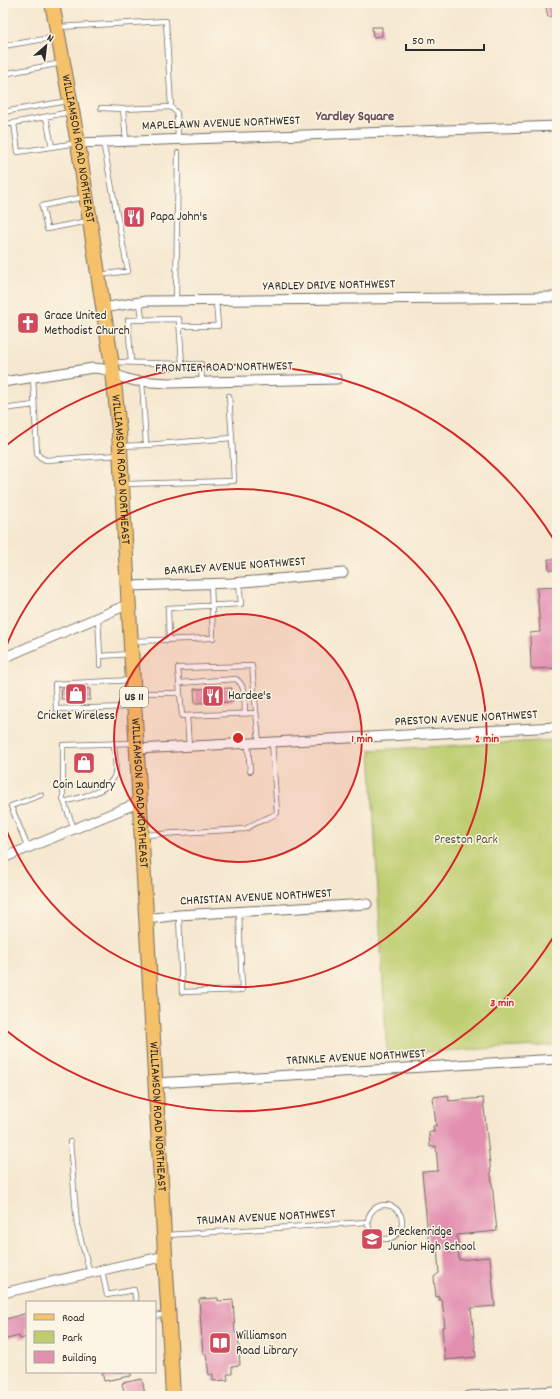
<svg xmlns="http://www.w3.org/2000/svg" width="560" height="1399" font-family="Dekko,sans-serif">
  <rect width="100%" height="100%" fill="#fcf5e5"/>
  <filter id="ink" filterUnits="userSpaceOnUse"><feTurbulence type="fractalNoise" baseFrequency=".025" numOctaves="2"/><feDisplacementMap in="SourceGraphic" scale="8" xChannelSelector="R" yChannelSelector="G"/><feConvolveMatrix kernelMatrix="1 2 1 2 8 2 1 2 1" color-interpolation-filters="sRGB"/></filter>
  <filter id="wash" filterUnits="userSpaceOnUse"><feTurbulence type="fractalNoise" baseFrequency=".012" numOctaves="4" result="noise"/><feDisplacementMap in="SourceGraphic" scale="16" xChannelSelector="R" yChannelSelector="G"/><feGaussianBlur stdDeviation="0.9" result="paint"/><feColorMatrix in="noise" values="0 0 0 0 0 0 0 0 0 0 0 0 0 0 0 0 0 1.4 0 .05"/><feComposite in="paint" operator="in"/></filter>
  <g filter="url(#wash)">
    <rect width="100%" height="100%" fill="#f6e8d0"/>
    <path fill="#becd6f" stroke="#747c4d" d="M 557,740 L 557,1045 L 387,1054 L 370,750 Z"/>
    <g id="blocks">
      <path fill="#e28fb0" d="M 556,5 L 557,15 L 548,17 L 546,7 Z
        M 372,27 L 382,27 L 382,36 L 373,37 Z
        M 548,559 L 557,559 L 557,570 L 549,570 Z
        M 557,587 L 557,668 L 531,669 L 530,633 L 540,632 L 537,588 Z
        M 62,688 L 90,689 L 90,700 L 61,699 Z
        M 232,688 L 233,702 L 195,703 L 194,689 Z
        M 448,1095 L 449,1101 L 483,1098 L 497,1231 L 457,1235 L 459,1260 L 490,1257 L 495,1306 L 471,1308 L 476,1357 L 445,1360 L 442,1327 L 445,1327 L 442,1300 L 439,1300 L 439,1296 L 436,1297 L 434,1277 L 439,1273 L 437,1246 L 429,1246 L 422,1172 L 438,1171 L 436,1146 L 430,1147 L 429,1132 L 434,1132 L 433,1126 L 436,1126 L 433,1097 Z
        M 218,1298 L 218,1301 L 233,1300 L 235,1333 L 238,1333 L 240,1365 L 232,1366 L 232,1374 L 227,1374 L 228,1380 L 213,1381 L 213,1374 L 209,1375 L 206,1354 L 203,1354 L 199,1299 Z
        M 27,1313 L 27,1337 L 20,1339 L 19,1336 L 3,1340 L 3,1320 Z
        M 102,1372 L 131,1372 L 131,1376 L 104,1381 Z
        M 142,1379 L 145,1395 L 125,1396 L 122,1383 Z"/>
    </g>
  </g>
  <g filter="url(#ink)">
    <use href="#blocks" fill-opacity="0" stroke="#726d65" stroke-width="1"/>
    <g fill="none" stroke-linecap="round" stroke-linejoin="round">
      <g stroke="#726d65" stroke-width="6">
        <path id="service" d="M 58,27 L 166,21 L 171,107
          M 3,46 L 57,37
          M 3,74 L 62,63
          M 101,108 L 123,109
          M 3,112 L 68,101
          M 46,117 L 52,147
          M 14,123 L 18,152 L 77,143
          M 3,125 L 70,112
          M 126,140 L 123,109 L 171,107 L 177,113 L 178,139
          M 84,197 L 42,206 L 47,229 L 88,221
          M 100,275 L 128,271 L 103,142
          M 176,301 L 178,153
          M 140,302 L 142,320
          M 179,326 L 218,326 L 216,301
          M 113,362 L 182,364 L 179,319 L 128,320 L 131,362
          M 182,364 L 201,364 L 202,382
          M 33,377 L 37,453 L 40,457 L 46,460 L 118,455
          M 142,381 L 146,445 L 232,438 L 229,396
          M 3,409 L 34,405
          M 121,446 L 146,445
          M 125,484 L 234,481 L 232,438
          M 98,618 L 100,656 L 131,654
          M 169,640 L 168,608 L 241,604 L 239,582
          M 133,641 L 213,638 L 211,583
          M 100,656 L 100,665
          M 132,680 L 55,684 L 56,709 L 133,707
          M 179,683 L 236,679 C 247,687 244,701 245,713
          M 136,693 L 180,693 L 178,668 L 252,666 L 259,743
          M 180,693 L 182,716 L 256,713
          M 187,716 L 189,747
          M 248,744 L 250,771
          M 64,802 C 79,797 110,793 115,774 C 117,765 114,752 114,743
          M 74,829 L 63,799 L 63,745 L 135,743
          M 144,835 L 246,829 C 256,821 266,820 277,813 L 272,742
          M 28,848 L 11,806 L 41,795
          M 179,915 L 182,992 L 242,990 L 239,912
          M 70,1142 L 77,1225 L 90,1273
          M368 1222a17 17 0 1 1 34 0a17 17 0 1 1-34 0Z
          M 167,1235 L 367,1222
          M 102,1270 L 107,1295 L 134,1290 L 136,1302
          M 155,1316 L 167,1314"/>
      </g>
      <g stroke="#726d65" stroke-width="11">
        <path id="minor" d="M 78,143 L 557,126
          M 103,308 L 146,301 L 557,297
          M 3,382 L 93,368 L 103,369 L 124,378 L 135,381 L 169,383 L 337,379
          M 128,586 L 232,583 L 343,573
          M 3,658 L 129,604
          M 137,749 L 557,727
          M 3,858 L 140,802
          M 147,919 L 179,915 L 367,904
          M 156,1083 L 557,1059
          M 3,1293 L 124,1265 L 166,1256
          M 469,1396 L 557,1391"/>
      </g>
      <g stroke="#726d65" stroke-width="16">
        <g id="primary">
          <path id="s1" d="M 52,3 L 78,143 L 113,372 L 119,432 L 173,1396"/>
        </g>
      </g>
      <use href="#service" stroke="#fff" stroke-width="4.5"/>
      <use href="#minor" stroke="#fff" stroke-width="9"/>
      <use href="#primary" stroke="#f5c16b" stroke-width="14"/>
    </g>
  </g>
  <circle cx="238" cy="738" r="124" fill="#d62828" fill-opacity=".12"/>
  <g fill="none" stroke="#d62828" stroke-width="2">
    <circle cx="238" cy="738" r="124"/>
    <path d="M3 655A249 249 0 1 1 3 821"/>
    <path d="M556 933A373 373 0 0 1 3 1028M3 448A373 373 0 0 1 556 543"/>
  </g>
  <defs>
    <g id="restaurant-square" transform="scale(1.15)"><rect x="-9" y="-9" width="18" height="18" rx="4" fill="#d1495b" stroke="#fcf5e5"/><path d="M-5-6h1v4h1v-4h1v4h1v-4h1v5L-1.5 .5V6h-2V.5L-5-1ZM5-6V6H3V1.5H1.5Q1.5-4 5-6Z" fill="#fff"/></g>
    <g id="church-square" transform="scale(1.15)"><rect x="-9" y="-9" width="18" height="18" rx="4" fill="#d1495b" stroke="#fcf5e5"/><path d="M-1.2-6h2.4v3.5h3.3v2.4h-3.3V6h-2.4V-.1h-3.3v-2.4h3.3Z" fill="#fff"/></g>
    <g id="shop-square" transform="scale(1.15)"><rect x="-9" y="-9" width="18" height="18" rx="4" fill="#d1495b" stroke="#fcf5e5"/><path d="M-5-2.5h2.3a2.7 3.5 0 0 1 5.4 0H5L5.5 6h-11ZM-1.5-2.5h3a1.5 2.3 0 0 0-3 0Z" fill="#fff"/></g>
    <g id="school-square" transform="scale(1.15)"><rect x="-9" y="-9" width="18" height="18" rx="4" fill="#d1495b" stroke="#fcf5e5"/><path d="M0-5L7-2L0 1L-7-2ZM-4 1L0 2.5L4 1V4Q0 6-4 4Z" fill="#fff"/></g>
    <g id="library-square" transform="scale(1.15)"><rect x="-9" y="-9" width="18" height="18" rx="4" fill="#d1495b" stroke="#fcf5e5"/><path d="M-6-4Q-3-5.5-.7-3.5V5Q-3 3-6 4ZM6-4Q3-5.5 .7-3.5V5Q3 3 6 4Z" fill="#fff"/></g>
  </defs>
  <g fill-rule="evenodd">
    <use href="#restaurant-square" x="134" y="217"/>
    <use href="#church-square" x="28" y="323"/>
    <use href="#shop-square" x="76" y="694"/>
    <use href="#restaurant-square" x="213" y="696"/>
    <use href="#shop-square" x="84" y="763"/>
    <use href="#school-square" x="372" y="1239"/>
    <use href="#library-square" x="220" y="1343"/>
  </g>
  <g text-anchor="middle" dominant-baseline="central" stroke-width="3" stroke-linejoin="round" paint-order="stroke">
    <rect fill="#fcf5e5" stroke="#6a6863" stroke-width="1" x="120" y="687" width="28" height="20" rx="3"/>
    <g font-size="12" font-weight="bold" fill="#2b2b2b">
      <text x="134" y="697">US 11</text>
    </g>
    <g font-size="13" fill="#2b2b2b" stroke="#fcf5e5">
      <text transform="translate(221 124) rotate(-2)">MAPLELAWN AVENUE NORTHWEST</text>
      <text stroke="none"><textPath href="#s1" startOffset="148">WILLIAMSON ROAD NORTHEAST</textPath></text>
      <text transform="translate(329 286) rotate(-1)">YARDLEY DRIVE NORTHWEST</text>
      <text transform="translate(224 368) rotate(-1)">FRONTIER ROAD NORTHWEST</text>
      <text stroke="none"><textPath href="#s1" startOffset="472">WILLIAMSON ROAD NORTHEAST</textPath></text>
      <text transform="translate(235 567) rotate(-4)">BARKLEY AVENUE NORTHWEST</text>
      <text transform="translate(466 719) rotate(-3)">PRESTON AVENUE NORTHWEST</text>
      <text stroke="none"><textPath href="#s1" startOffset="796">WILLIAMSON ROAD NORTHEAST</textPath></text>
      <text transform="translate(256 898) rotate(-3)">CHRISTIAN AVENUE NORTHWEST</text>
      <text transform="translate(356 1058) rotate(-3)">TRINKLE AVENUE NORTHWEST</text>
      <text stroke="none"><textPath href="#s1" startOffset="1120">WILLIAMSON ROAD NORTHEAST</textPath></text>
      <text transform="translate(266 1218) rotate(-3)">TRUMAN AVENUE NORTHWEST</text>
    </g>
    <g font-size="13" fill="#2b2b2b" stroke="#fcf5e5" text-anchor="start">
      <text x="150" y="217">Papa John's</text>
      <text x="44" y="316">Grace United<tspan x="44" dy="15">Methodist Church</tspan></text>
      <text x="228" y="696">Hardee's</text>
      <text x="76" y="716" text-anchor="middle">Cricket Wireless</text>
      <text x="84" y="785" text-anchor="middle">Coin Laundry</text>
      <text x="388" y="1232">Breckenridge<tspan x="388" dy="15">Junior High School</tspan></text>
      <text x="236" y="1336">Williamson<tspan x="236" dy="15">Road Library</tspan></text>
    </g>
    <g font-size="13" fill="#50543c" stroke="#fcf5e5">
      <text x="466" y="840">Preston Park</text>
    </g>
    <g font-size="14" font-weight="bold" fill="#6b4e5a" stroke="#fcf5e5">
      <text x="355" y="117">Yardley Square</text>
    </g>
  </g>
  <circle cx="238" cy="738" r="6" fill="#d62828" stroke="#fcf5e5" stroke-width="2"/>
  <g font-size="12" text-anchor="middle" font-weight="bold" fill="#d62828" stroke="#fcf5e5" stroke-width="3" stroke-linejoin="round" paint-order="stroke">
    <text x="362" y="742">1 min</text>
    <text x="487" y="742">2 min</text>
    <text x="502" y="1006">3 min</text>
  </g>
  <rect width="560" height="1399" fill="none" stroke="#fcf5e5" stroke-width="16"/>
  <rect x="26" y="1301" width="130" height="72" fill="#fcf5e5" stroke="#a8a49b"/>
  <rect x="34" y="1314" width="20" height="6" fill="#f5c16b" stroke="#a8a49b"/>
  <text x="62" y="1321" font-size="12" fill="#2b2b2b">Road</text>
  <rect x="34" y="1331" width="20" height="12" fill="#becd6f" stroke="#a8a49b"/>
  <text x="62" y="1341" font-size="12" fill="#2b2b2b">Park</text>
  <rect x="34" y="1351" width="20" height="12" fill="#e28fb0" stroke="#a8a49b"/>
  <text x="62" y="1361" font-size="12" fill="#2b2b2b">Building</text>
  <g transform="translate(46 46) rotate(28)" stroke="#fcf5e5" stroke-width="3" paint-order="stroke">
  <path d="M0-3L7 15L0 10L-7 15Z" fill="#2b2b2b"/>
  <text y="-6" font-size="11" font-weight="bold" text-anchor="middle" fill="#2b2b2b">N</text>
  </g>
  <path d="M406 44v6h78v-6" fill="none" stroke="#2b2b2b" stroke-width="2"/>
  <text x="412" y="44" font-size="12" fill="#2b2b2b" stroke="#fcf5e5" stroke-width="3" paint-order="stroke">50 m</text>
</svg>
